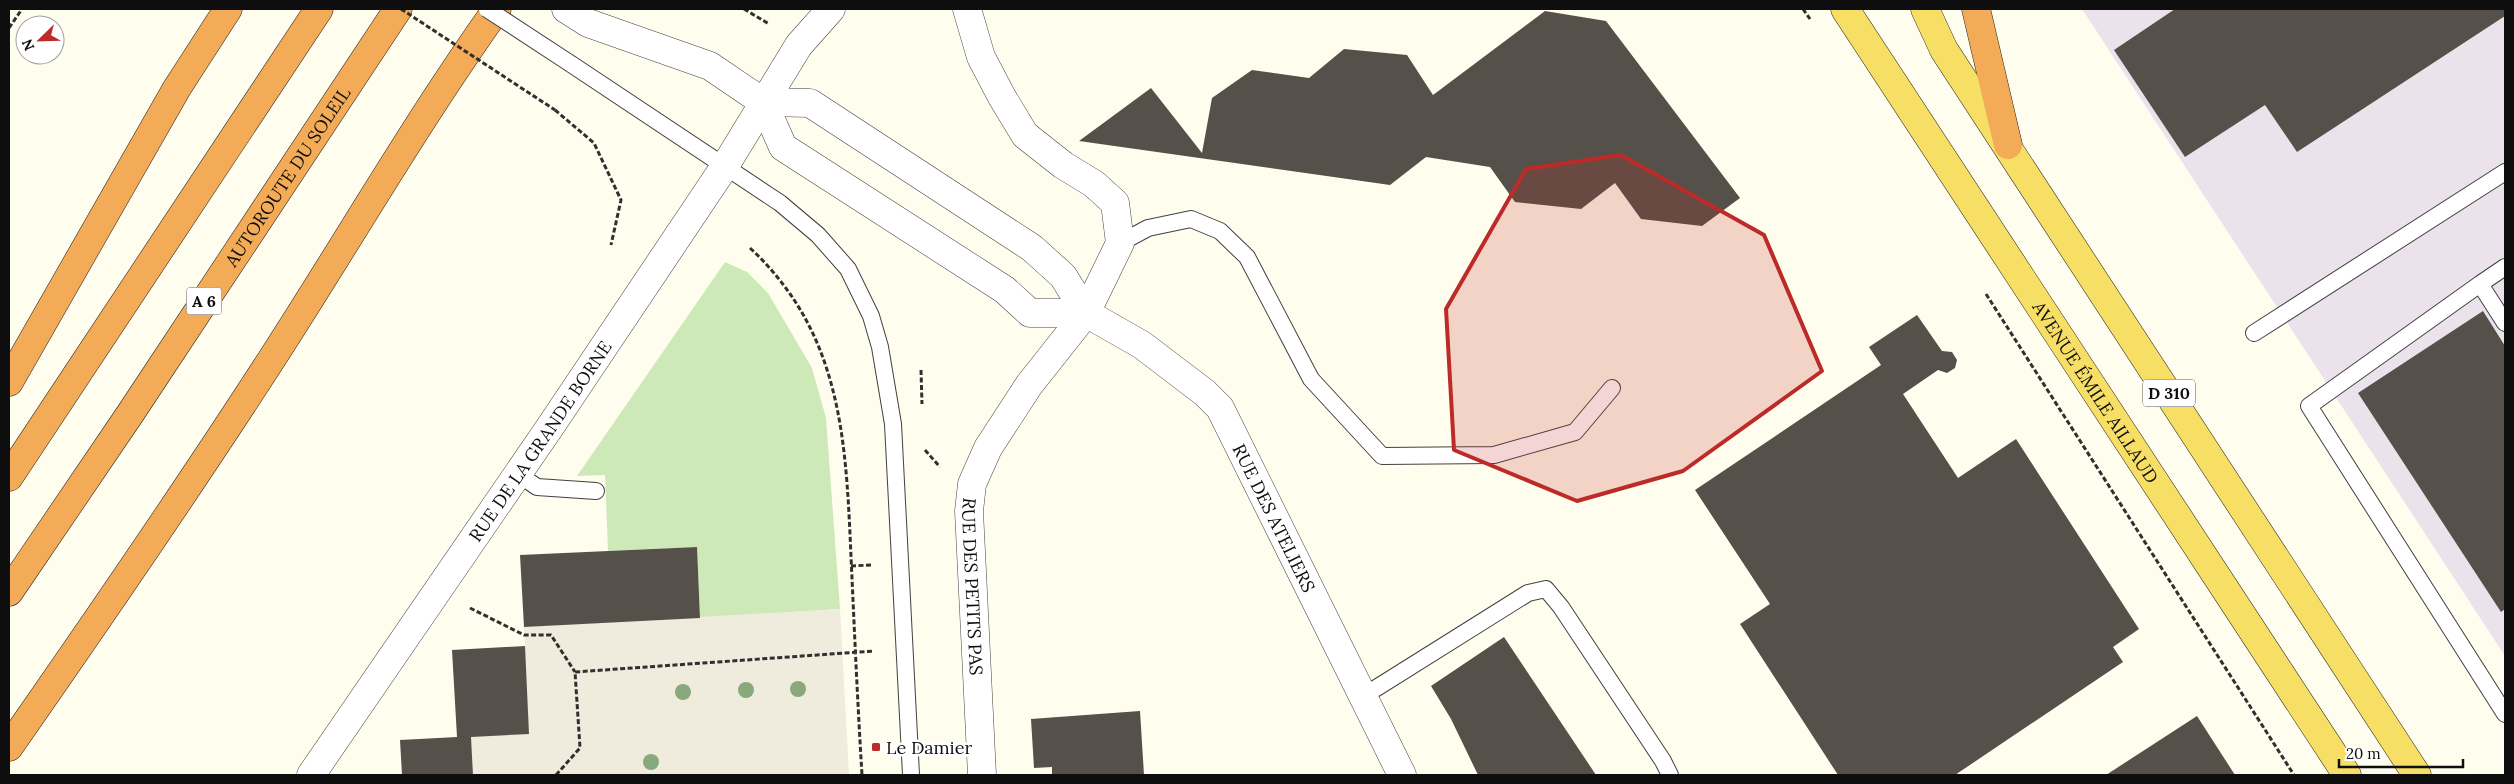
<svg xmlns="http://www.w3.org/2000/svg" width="2514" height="784" font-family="Lora,serif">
  <rect width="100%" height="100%" fill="#fffdee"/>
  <path fill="#ece2ec" d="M 2082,9 L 2505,9 L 2505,656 Z"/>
  <path fill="#cee9b8" d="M 725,262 L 747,272 L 768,293 L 812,368 L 826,418 L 840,609 L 700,618 L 697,547 L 608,551 L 605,475 L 577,476 Z"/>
  <path fill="#efebdd" d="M 840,609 L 849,775 L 473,775 L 471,737 L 525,646 L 524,627 Z"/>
  <path fill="#56504a" d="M 2175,9 L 2505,9 L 2505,16 L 2297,152 L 2265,105 L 2185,157 L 2114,50 Z
    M 1545,11 L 1606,21 L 1740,198 L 1702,226 L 1641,219 L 1615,183 L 1581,209 L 1515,202 L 1490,167 L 1426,157 L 1390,185 L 1079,141 L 1151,88 L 1202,153 L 1212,98 L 1252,70 L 1309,78 L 1344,49 L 1407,55 L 1433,95 Z
    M 2483,311 L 2505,346 L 2505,609 L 2501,612 L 2358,393 Z
    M 1917,315 L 1942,351 L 1952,352 L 1957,360 L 1955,368 L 1947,373 L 1938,370 L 1903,394 L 1958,478 L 2016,439 L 2139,629 L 2113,647 L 2123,662 L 1955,775 L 1838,775 L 1740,624 L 1770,604 L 1695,490 L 1881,365 L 1869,347 Z
    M 697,547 L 700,618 L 524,627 L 520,555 Z
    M 1504,637 L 1596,775 L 1478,775 L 1451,719 L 1431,686 Z
    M 525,646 L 529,734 L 471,737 L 473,775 L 402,775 L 400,740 L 457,737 L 452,650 Z
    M 1140,711 L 1144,775 L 1052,775 L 1052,767 L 1034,768 L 1031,719 Z
    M 2197,716 L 2235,775 L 2106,775 Z"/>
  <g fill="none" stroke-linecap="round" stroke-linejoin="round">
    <g stroke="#414141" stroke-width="18">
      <path id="lane" d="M 571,64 L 780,203 L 818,235 L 848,269 L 871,316 L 880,347 L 893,424 L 911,775
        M 1120,243 L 1148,228 L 1191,219 L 1220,231 L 1247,257 L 1311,379 L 1382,456 L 1494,455 L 1575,432 L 1612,388
        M 2505,267 L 2480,284 L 2505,323
        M 2480,284 L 2309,406 L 2505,714
        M 2254,333 L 2505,172
        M 518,474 L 537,487 L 596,491
        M 1362,697 L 1528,593 L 1546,589 L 1561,607 L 1663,761 L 1670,775"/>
    </g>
    <g stroke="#414141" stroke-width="29">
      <g id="street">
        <path d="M 566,9 L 588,23 L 710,66 L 763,102 L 783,147 L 1005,290 L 1030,313 L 1086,313"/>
        <path id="s1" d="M 967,9 L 981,57 L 1002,97 L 1025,135 L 1063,165 L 1094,184 L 1115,203 L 1120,243 L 1086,313 L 1029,385 L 988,448 L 972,484 L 969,511 L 982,775"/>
        <path id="s2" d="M 763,102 L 810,103 L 1032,248 L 1063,276 L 1086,313 L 1142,345 L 1205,393 L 1220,408 L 1402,775"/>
        <path id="s3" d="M 311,775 L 550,427 L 725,166 L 799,45 L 831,9"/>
      </g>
    </g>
    <g stroke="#1f1f1f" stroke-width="29">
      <g id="primary">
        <path id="s4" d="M 1845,9 L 2347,775"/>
        <path d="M 1925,9 L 1944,50 L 2417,775"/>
      </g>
    </g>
    <g stroke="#1f1f1f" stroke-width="29">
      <g id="highway">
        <path d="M 1976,9 L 2008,145"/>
        <path d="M 9,382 L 177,88 L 228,9"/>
        <path d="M 9,477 L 319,9"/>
        <path id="s5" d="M 9,592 L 130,414 L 398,9"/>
        <path d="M 9,747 C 99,618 188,489 273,357 C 348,241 417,121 497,9"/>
      </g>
    </g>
    <path stroke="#303030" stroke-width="3" stroke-dasharray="5 2.5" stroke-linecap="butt" d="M 744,9 L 769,24
      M 1803,9 L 1810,19
      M 9,28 L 22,9
      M 555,110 L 594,143 L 621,200 L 611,245
      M 750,248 C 848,339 846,455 852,578 C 855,644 858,710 862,775
      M 1986,294 L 2294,775
      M 921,370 L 922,404
      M 925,450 L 940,467
      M 851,566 L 871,565
      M 470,608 L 524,635 L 551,635 L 575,672
      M 556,775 L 580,748 L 575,672 L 874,651"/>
    <use href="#lane" stroke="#fff" stroke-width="16"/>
    <use href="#street" stroke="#fff" stroke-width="28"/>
    <use href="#primary" stroke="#f7df66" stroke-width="28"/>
    <use href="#highway" stroke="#f3ab58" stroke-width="28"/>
    <g stroke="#414141" stroke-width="18" stroke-linecap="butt">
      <path id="lane-bridge" d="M 487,9 L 571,64"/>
    </g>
    <path stroke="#303030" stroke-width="3" stroke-dasharray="5 2.5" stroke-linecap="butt" d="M 401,9 L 555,110"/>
    <use href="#lane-bridge" stroke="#fff" stroke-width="16"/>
  </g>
  <g fill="#88a97c">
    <circle cx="798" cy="689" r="8"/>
    <circle cx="746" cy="690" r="8"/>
    <circle cx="683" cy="692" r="8"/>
    <circle cx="651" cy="762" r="8"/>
  </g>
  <path fill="#bc2b27" fill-opacity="0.2" stroke="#bc2b27" stroke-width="4" stroke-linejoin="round" d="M 1621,155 L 1764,235 L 1822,371 L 1683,471 L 1577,501 L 1454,450 L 1446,309 L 1526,169 Z"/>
  <rect fill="#bc2b27" stroke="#fff" stroke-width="2" x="871" y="742" width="10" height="10" rx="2.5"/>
  <g text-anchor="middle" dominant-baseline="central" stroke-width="5" stroke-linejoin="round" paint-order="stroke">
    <g fill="#fff" stroke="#565656" stroke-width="1">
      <rect x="186.5" y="287.5" width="35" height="27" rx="4"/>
      <rect x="2143" y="379.5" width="52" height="27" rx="4"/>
    </g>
    <g font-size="16" font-weight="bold" fill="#0e0e0e">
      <text x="204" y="301">A 6</text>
      <text x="2169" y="393">D 310</text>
    </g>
    <g font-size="18" fill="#0e0e0e" stroke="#fff">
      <text stroke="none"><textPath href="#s5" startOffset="500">AUTOROUTE DU SOLEIL</textPath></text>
      <text stroke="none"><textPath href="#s4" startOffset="458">AVENUE ÉMILE AILLAUD</textPath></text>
      <text stroke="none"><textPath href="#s3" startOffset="405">RUE DE LA GRANDE BORNE</textPath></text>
      <text stroke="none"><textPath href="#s2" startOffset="685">RUE DES ATELIERS</textPath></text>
      <text stroke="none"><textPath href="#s1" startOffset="680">RUE DES PETITS PAS</textPath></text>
    </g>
    <g font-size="18" fill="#0e0e0e" stroke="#fff" text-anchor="start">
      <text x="886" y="747">Le Damier</text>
    </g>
  </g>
  <rect width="2514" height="784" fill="none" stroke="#0e0e0e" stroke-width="20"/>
  <g transform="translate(40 40) rotate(247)"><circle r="24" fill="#ffffff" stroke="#9f9f9f"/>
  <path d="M0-4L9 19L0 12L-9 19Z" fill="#bc2b27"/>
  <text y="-8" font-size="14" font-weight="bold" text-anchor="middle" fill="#0e0e0e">N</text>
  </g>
  <path d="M2339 759v8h124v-8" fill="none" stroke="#0e0e0e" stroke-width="2.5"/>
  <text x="2346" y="759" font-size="15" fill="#0e0e0e" stroke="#ffffff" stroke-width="4" paint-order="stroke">20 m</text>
</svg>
